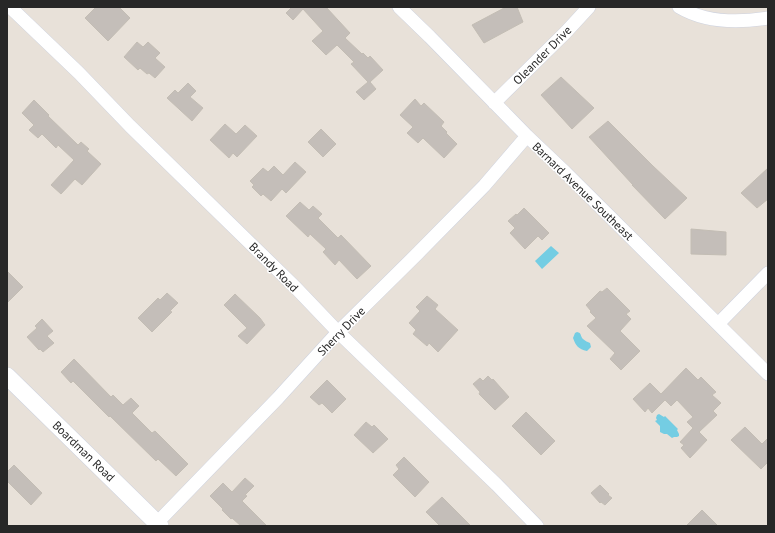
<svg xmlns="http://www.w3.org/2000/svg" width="775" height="533" font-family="'PT Sans',sans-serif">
  <rect width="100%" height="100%" fill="#e8e1d9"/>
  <path fill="#74cde3" d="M 551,246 L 559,253 L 542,269 L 535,261 Z
    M 577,332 C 582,333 580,336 583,339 C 585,341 588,342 590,343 L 591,347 L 587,351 C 578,349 576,346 573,338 L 575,333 Z
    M 659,414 L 664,417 L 665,416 L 678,429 L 677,430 L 679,434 L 679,436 L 677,437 L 674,437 L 672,438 L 667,434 L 664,434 L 660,432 L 660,426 L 655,421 L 657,420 L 656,418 L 657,415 Z"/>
  <path fill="#c4beb9" stroke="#c3bdb4" d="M 96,7 L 119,7 L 130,18 L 108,41 L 85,18 Z
    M 292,7 L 326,7 L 350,33 L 345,38 L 362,54 L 363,53 L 368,58 L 370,56 L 383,70 L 370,82 L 376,89 L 364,100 L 356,92 L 368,82 L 351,64 L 354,62 L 337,45 L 326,55 L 312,41 L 323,31 L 303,9 L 293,20 L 286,13 Z
    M 506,7 L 517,7 L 523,22 L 484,43 L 472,25 Z
    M 137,42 L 143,47 L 148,42 L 160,53 L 155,58 L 165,67 L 155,78 L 149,73 L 147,74 L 140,68 L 138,70 L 124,57 Z
    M 561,77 L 594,108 L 572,129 L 541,95 Z
    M 188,83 L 196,91 L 190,97 L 203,108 L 192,121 L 167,98 L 175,90 L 178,93 Z
    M 415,99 L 421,106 L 424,103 L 444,122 L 441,126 L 447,132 L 446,133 L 457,144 L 444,158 L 423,138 L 418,143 L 407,133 L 413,127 L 400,115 Z
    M 34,100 L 49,115 L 48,116 L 78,145 L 81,142 L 89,149 L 87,151 L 101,164 L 82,185 L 75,179 L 61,194 L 51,185 L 74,160 L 58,145 L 56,148 L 42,134 L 38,138 L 29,130 L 34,125 L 22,113 Z
    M 608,121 L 653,166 L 687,198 L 665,219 L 632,185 L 633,185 L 589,137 Z
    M 225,124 L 236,134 L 245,125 L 257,136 L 237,157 L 233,153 L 229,158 L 210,140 Z
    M 321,129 L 336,144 L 323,157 L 308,142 Z
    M 295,162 L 306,172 L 286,193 L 282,189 L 271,201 L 263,194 L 261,196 L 252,187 L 254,185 L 250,181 L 263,168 L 268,172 L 274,166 L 283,175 Z
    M 768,168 L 768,199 L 757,208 L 741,193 Z
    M 300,202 L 309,210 L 313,206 L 322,214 L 318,218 L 338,238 L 341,235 L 371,266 L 357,279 L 339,260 L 335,265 L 323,252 L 326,249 L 310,234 L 308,237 L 286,216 Z
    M 524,208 L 549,233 L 542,240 L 538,236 L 525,249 L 510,233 L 515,228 L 508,221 L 516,214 L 517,215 Z
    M 691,229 L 726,232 L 726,255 L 691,254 Z
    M 7,271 L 23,287 L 7,303 Z
    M 607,288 L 630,311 L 626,314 L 631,319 L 620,331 L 640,351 L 621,370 L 610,359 L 615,353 L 587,326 L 596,318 L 590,312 L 591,311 L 586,305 L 600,291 L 602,292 Z
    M 167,293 L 178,303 L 170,311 L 172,312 L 152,332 L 138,318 L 158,298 L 160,300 Z
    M 235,294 L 260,318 L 265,325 L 247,344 L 238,336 L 247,328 L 224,305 Z
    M 427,296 L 438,305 L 435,309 L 458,330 L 438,352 L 429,343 L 427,346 L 413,334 L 416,330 L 409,323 L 420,311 L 416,307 Z
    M 42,319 L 53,331 L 47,336 L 54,343 L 43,352 L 40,349 L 39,350 L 27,337 L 37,328 L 35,326 Z
    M 74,359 L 111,397 L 113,395 L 123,405 L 131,398 L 139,406 L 132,413 L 152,433 L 155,431 L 188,464 L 176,476 L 158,459 L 156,461 L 110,416 L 109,417 L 73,381 L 71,383 L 61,372 Z
    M 686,368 L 698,380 L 701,377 L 716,392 L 712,395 L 721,403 L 713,411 L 717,415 L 699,432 L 707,440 L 690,458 L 681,448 L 684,445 L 680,442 L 693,428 L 687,422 L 693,417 L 677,400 L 671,406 L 665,400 L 652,413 L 648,408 L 645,412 L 633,399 L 650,383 L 661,394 Z
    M 488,376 L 492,380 L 493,379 L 509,397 L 495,410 L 479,394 L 480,392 L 473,384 L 480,378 L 483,381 Z
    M 327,380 L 346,399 L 332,413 L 322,403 L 319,405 L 310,397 Z
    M 526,412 L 555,441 L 541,455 L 512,426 Z
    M 366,422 L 372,427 L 374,425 L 388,439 L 373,453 L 354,435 Z
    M 745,427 L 762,444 L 768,438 L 768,462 L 761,469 L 731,440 Z
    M 404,457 L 429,482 L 415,497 L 393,475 L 399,469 L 396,465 Z
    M 14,465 L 42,493 L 31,505 L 7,481 L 7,472 Z
    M 245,478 L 254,486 L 245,495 L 247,496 L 242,501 L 267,526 L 241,526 L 232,518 L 231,519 L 222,510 L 223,509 L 210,496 L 223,483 L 232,492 Z
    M 600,485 L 609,494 L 608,495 L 612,498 L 605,505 L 601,502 L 600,503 L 591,493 Z
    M 442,497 L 471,526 L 440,526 L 426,512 Z
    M 702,510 L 718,526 L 686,526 Z"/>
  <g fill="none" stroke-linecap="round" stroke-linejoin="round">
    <g stroke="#cfd3df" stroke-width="14">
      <path id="minor" d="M 10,7 L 79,73 L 130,126 L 296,288 L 338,332 L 497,485 L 537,526
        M 399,7 L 430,37 L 527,136 L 566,173 L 768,374
        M 679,7 C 706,23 738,23 768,18
        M 494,103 L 566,32 L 589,7
        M 718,324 L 768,273
        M 154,526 L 278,398 L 338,332 L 418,253 L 484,186 L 527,136"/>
    </g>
    <g stroke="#cfd3df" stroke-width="18">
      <path id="tertiary" d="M 7,376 L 160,526"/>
    </g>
    <use href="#minor" stroke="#fff" stroke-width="13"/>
    <use href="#tertiary" stroke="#fff" stroke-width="17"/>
  </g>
  <g text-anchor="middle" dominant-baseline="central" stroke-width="3" stroke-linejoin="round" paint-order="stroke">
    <g font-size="12" fill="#272727" stroke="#fff">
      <text transform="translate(542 55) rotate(-45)">Oleander Drive</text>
      <text transform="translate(583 191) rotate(44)">Barnard Avenue Southeast</text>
      <text transform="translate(274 267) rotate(45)">Brandy Road</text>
      <text transform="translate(341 331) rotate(-46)">Sherry Drive</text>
      <text transform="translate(84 451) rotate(44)">Boardman Road</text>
    </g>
  </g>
  <rect width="775" height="533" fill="none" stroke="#272727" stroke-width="16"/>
</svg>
